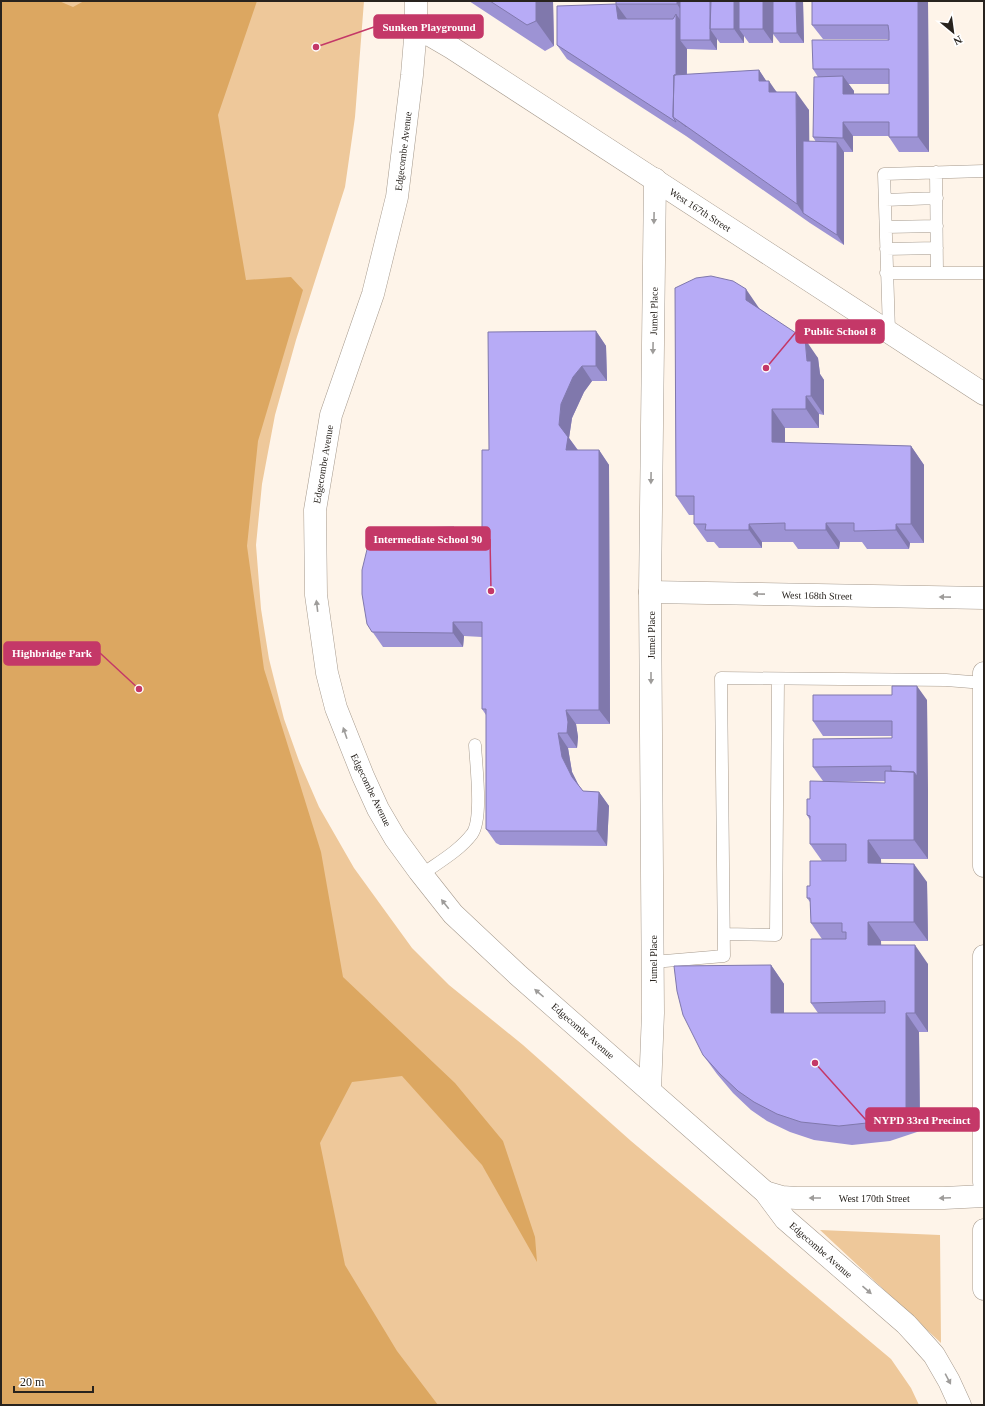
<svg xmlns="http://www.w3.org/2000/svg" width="985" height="1406" font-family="'Times New Roman',serif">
  <rect width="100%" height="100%" fill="#fef4e9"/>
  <path fill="#eec89a" d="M 1,1 L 364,1 L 355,117 L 345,187 L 296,340 L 275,415 L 262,484 L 256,545 L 261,609 L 269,659 L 284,719 L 299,761 L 319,807 L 354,868 L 412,948 L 449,985 L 523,1045 L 631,1141 L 891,1359 L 911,1388 L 919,1405 L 1,1405 Z
    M 820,1230 L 940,1235 L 941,1343 Z"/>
  <path fill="#dca761" d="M 1,1 L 59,1 L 73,7 L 84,1 L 257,1 L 218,115 L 246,280 L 291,277 L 303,290 L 258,441 L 247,546 L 264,669 L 321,852 L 343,977 L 455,1083 L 503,1141 L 535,1237 L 537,1262 L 482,1165 L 402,1076 L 352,1082 L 320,1143 L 345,1265 L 397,1351 L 438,1405 L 1,1405 Z"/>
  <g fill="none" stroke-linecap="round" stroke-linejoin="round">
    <g stroke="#a69a8d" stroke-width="13">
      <path id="service" d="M 936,172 L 937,273
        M 885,200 L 937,198
        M 886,227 L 937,226
        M 886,249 L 937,248
        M 886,273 L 984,273
        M 889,331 L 884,174 L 984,171
        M 421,875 C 439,862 459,851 472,834 C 483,819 476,765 475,745
        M 724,934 L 776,935 L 778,679
        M 653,962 L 724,956 L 721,678 L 946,680 L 984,683"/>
    </g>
    <g stroke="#a69a8d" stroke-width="23">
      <g id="minor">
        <path id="s1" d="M 650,592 L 984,598"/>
        <path id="s2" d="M 650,1090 L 653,1013 L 650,592 L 655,179"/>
        <path id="s3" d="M 765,1192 L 782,1197 L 796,1198 L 944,1198 L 984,1196"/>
        <path id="s4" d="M 960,1405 L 949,1381 L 934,1355 L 917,1336 L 906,1324 L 785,1219 L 765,1192 L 518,975 L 453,914 L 419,871 L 395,838 L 378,809 L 363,776 L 336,708 L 327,673 L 316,595 L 315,510 L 331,415 L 373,294 L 397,197 L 412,75 L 416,27 L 452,48 L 984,394"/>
      </g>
    </g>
    <g stroke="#a69a8d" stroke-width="23">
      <path id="tertiary" d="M 416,27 L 416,1"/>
    </g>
    <g stroke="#a69a8d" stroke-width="23">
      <path id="secondary" d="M 984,673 L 984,866
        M 984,956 L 984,1182
        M 984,1230 L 984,1289"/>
    </g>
    <use href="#service" stroke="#fff" stroke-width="12"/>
    <use href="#minor" stroke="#fff" stroke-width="22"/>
    <use href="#tertiary" stroke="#fff" stroke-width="22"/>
    <use href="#secondary" stroke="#fff" stroke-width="22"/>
  </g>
  <path fill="#9d93d4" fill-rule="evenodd" d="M 469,1 L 553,1 L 554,46 L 545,51 Z
    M 616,1 L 803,1 L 804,43 L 780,43 L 773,34 L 773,43 L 749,43 L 744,36 L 744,43 L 720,43 L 717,39 L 717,50 L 687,49 L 687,75 L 759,70 L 766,81 L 777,92 L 809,110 L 809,142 L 816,142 L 813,137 L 818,77 L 813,69 L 889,39 L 823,39 L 812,25 L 812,1 L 928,1 L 929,152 L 899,152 L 889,137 L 889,136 L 853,136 L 853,152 L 844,152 L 844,245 L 810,223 L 686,136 L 567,59 L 557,45 L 616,4 ZM 848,84 L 889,84 L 889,94 L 854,94 L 854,91 Z
    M 759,308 L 818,358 L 820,374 L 824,380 L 824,415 L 819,414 L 819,428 L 785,428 L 785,443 L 911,446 L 924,465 L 924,543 L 910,543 L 909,549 L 867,549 L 862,542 L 840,542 L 839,549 L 798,549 L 793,542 L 762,542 L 762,548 L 719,548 L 714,542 L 707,542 L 694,524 L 694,515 L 689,515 L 676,496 Z
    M 596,331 L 606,346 L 607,381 L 592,381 L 584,392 L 572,418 L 569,438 L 578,450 L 599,450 L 609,465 L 610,724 L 576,724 L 578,737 L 577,748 L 568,748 L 572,772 L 579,786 L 583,791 L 599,792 L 609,806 L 607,846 L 500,845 L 496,843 L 486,829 L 486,715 L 482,709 L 482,637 L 464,636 L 463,647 L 383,647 L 367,624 L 460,537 L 482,537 L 489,450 Z
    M 927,700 L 928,859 L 881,859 L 881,863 L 927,882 L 928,941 L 881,941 L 881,945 L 928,964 L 928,1032 L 919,1032 L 920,1131 L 890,1141 L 852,1145 L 814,1140 L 790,1132 L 767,1121 L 751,1110 L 733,1093 L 717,1074 L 703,1055 L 771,965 L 784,984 L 784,1013 L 818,1013 L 811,1003 L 822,939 L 811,923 L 810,902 L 807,898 L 810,886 L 822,861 L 810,844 L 810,820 L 807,815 L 810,799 L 823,781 L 813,767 L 892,738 L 892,736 L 823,736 L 813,721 ZM 885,781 L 885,783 L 833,782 Z"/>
  <path fill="#8078ac" d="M 536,1 L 553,1 L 554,46 L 536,21 Z
    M 677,1 L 686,1 L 687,19 L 677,4 Z
    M 734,1 L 744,1 L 739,29 L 744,36 L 744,43 L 734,29 Z
    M 763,1 L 774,1 L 773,43 L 763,29 Z
    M 796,1 L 803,1 L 804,43 L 797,33 Z
    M 918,1 L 928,1 L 929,152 L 918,137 Z
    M 616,4 L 627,19 L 628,34 L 618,19 Z
    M 676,14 L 687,29 L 680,40 L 687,49 L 686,127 L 676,119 Z
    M 710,29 L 717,39 L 717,50 L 710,40 Z
    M 759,70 L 769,85 L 769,81 L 782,100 L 782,111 L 759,81 Z
    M 843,76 L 854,91 L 854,108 L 843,94 Z
    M 796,92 L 809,110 L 810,217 L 803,213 L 797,204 Z
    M 843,122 L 853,136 L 853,152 L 843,138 Z
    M 837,142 L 844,152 L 844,245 L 837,235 Z
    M 746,289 L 759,308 L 759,318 L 746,300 Z
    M 596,331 L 606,346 L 607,381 L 596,366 Z
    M 805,339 L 818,358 L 820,374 L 824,380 L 824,415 L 811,396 Z
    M 582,366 L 592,381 L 584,392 L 572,418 L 569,438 L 579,452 L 566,450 L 559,425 L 561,404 L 573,377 Z
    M 806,396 L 819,414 L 819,428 L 806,409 Z
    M 772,409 L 785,428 L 785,461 L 772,442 Z
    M 911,446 L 924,465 L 924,543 L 911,524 Z
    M 599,450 L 609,465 L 610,724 L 599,710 Z
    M 826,523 L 840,542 L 839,549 L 826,530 Z
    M 749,524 L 762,542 L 762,548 L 749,530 Z
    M 896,524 L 910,543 L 909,549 L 896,530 Z
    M 454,527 L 464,542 L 454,537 Z
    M 453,622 L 464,636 L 463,647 L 453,633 Z
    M 917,686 L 927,700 L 928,790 L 917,776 Z
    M 566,710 L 576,724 L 578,737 L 577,748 L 567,733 Z
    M 558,733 L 568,748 L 572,772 L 582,792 L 572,777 L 562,757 Z
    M 914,772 L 928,790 L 928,859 L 914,840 Z
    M 599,792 L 609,806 L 607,846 L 597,831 Z
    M 868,840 L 881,859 L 882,882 L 868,863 Z
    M 914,864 L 927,882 L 928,941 L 914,922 Z
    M 868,922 L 881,941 L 882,964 L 868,945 Z
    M 915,945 L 928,964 L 928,1032 L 915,1013 Z
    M 771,965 L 784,984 L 784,1032 L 771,1013 Z
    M 906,1013 L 919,1032 L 920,1131 L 906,1112 Z"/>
  <path fill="#b7abf6" stroke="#8078ac" d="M 490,1 L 536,1 L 536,21 L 527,25 Z
    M 616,1 L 677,1 L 677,4 L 616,4 Z
    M 680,1 L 710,1 L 710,40 L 680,40 Z
    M 711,1 L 734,1 L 734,29 L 710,29 Z
    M 739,1 L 763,1 L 763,29 L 739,29 Z
    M 773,1 L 796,1 L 797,33 L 773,33 Z
    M 812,1 L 918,1 L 918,137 L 889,137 L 889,122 L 843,122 L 843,138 L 813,137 L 814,77 L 843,76 L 843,94 L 889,94 L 889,69 L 813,69 L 812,40 L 889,40 L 889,32 L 888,25 L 812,25 Z
    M 616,4 L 618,19 L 673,19 L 676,14 L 676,75 L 674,75 L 673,117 L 676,122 L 557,45 L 557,6 Z
    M 759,70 L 759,81 L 769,81 L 769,92 L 796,92 L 797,204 L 673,117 L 674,75 Z
    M 803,141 L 837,142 L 837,235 L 803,213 Z
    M 711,276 L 733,281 L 746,289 L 746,300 L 805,339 L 807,361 L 811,361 L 811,396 L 806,396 L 806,409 L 772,409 L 772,442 L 911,446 L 911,524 L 896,524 L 896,530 L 854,531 L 854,523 L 826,523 L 826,530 L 785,530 L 785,523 L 749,524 L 749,530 L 705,530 L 706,524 L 694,524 L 694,496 L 676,496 L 675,288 L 696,278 Z
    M 596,331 L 596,366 L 582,366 L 573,377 L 561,404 L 559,425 L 568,437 L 566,450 L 599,450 L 599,710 L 566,710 L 568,722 L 567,733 L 558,733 L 562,757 L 572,777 L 583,791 L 599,792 L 597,831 L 490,831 L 486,829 L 486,709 L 482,709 L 482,622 L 453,622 L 453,633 L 372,632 L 367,624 L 362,594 L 362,570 L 372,529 L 454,527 L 454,537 L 482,537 L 482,450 L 489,450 L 488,332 Z
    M 892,686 L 917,686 L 917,776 L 914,772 L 891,771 L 891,766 L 813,767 L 813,739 L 892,738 L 892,721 L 813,721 L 813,695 L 892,695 Z
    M 885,771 L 914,772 L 914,840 L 868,840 L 868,863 L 914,864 L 914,922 L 868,922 L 868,945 L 915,945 L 915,1013 L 906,1013 L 906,1112 L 876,1122 L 839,1126 L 801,1122 L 777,1114 L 754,1102 L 738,1091 L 720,1074 L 703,1055 L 683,1015 L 677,991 L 674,966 L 771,965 L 771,1013 L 885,1013 L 885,1001 L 811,1003 L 811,939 L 846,939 L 846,932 L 842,932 L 842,923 L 811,923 L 810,898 L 807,898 L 807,886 L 810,886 L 810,861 L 846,861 L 846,844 L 810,844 L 810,816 L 807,815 L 807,799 L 810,799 L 810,781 L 885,783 Z"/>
  <defs><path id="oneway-solid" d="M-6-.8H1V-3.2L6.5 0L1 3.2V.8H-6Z"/></defs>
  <g fill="#9e9c9a">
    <use href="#oneway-solid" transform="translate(654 218) rotate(91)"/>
    <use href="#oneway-solid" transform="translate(653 348) rotate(91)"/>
    <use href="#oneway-solid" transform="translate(651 478) rotate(91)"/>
    <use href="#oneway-solid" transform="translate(759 594) rotate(-179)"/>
    <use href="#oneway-solid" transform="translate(945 597) rotate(-179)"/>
    <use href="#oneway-solid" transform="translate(317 606) rotate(-97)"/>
    <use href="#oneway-solid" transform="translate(651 678) rotate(90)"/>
    <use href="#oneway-solid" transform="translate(345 733) rotate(-109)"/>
    <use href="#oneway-solid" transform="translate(445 904) rotate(-129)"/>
    <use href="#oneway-solid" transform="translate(539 993) rotate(-140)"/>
    <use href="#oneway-solid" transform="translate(815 1198) rotate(180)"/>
    <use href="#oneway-solid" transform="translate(945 1198) rotate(178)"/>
    <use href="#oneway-solid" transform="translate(867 1290) rotate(41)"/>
    <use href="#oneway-solid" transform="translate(948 1379) rotate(62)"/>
  </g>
  <g text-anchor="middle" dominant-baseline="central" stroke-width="3" stroke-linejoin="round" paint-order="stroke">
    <g font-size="10" fill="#28231e" stroke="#fff">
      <text stroke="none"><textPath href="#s4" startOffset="1519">Edgecombe Avenue</textPath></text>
      <text stroke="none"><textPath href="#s4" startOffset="1982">West 167th Street</textPath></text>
      <text stroke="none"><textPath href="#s2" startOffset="779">Jumel Place</textPath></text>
      <text stroke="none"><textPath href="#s4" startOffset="1195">Edgecombe Avenue</textPath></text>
      <text stroke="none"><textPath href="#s1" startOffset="167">West 168th Street</textPath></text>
      <text transform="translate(651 635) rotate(-90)">Jumel Place</text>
      <text transform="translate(371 790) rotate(64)">Edgecombe Avenue</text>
      <text transform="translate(653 959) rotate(-90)">Jumel Place</text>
      <text transform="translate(583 1031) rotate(41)">Edgecombe Avenue</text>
      <text stroke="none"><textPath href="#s3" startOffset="110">West 170th Street</textPath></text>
      <text transform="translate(821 1250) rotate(41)">Edgecombe Avenue</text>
    </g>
  </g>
  <path fill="none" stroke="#c43868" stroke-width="1.5" d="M316 47L374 27M766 368L796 332M491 591L490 539M139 689L100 653M815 1063L866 1120"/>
  <g fill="#c43868" stroke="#fff" stroke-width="1.5">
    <circle cx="316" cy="47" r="4"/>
    <circle cx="766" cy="368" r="4"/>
    <circle cx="491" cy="591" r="4"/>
    <circle cx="139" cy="689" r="4"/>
    <circle cx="815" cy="1063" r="4"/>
  </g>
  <g fill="#c43868" stroke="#c43868" stroke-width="1.5">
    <rect x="374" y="15" width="109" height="23" rx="4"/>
    <rect x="796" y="320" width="88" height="23" rx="4"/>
    <rect x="366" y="527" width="124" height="23" rx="4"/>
    <rect x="4" y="642" width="96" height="23" rx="4"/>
    <rect x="866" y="1108" width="113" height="23" rx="4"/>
  </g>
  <g font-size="11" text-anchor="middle" font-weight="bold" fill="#fff">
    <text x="429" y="31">Sunken Playground</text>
    <text x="840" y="335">Public School 8</text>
    <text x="428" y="543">Intermediate School 90</text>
    <text x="52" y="657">Highbridge Park</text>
    <text x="922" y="1124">NYPD 33rd Precinct</text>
  </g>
  <rect width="985" height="1406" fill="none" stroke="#28231e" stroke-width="4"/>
  <g transform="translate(953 32) rotate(151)" stroke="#ffffff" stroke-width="3" paint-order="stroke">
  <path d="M0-3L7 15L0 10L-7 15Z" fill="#28231e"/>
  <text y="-6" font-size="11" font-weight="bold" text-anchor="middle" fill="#28231e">N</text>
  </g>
  <path d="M14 1386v6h79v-6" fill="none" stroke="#28231e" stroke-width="2"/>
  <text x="20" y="1386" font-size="12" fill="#28231e" stroke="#ffffff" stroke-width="3" paint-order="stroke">20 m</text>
</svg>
